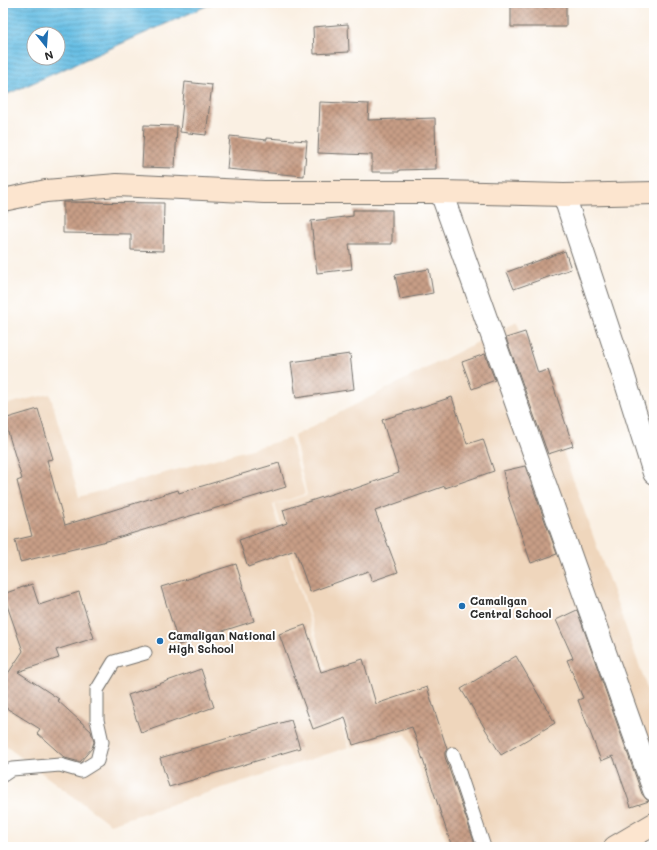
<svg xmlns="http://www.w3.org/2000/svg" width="657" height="850" font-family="Mali,sans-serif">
  <defs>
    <pattern id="water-rules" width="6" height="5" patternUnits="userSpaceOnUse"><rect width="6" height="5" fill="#67bfe5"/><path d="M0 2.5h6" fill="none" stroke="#559bba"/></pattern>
    <pattern id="building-cross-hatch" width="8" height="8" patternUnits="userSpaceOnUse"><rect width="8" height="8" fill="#c89e86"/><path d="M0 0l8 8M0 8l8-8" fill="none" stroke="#a3816e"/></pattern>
  </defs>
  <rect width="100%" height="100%" fill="#fff"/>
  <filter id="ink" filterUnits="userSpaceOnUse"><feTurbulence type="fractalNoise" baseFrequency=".025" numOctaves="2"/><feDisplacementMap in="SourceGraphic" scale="8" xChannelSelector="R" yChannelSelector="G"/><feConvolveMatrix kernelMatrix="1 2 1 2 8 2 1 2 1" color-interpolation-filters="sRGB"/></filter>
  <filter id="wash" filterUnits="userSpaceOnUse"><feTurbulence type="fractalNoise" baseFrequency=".012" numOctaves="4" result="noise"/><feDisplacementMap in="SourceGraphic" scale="16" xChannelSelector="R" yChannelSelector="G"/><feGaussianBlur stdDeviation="0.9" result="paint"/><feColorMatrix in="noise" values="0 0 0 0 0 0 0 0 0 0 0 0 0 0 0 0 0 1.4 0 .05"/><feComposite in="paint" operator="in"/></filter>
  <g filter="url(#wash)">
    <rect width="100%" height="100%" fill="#faf0e3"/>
    <path fill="#efd6bc" d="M 517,322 L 654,707 L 654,818 L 612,847 L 449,847 L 406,734 L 351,747 L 275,505 L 307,495 L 294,436 Z
      M 50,394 L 79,497 L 290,438 L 305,494 L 273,505 L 349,747 L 110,824 L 3,744 L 3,405 Z"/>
    <path fill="url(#water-rules)" stroke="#497588" fill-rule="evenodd" d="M 3,3 L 213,3 L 3,96 ZM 34,34 L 58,34 L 58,58 L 34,58 Z"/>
    <g id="blocks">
      <path fill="url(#building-cross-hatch)" d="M 511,3 L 566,3 L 566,27 L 511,27 Z
        M 348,24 L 349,52 L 314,54 L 313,27 Z
        M 185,82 L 212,85 L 206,135 L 180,132 Z
        M 320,102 L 369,104 L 368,120 L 435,118 L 436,169 L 399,170 L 399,172 L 372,172 L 372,155 L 318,153 Z
        M 144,125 L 177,126 L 175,168 L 142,167 Z
        M 230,136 L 267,140 L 267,138 L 307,141 L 304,176 L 227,169 Z
        M 63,202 L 164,203 L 163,251 L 131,250 L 131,234 L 63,233 Z
        M 353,210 L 392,210 L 392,244 L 349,244 L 352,269 L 317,273 L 311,221 L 353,216 Z
        M 565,251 L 571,269 L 514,289 L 507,272 Z
        M 429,269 L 433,293 L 400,299 L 395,275 Z
        M 525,332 L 538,373 L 548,370 L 573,446 L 548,454 L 506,338 Z
        M 350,354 L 354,389 L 296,398 L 291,362 Z
        M 485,354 L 495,380 L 472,389 L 462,362 Z
        M 452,397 L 467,444 L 483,439 L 494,471 L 445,488 L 445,486 L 375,511 L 398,572 L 372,581 L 368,571 L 310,592 L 295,550 L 248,567 L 239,540 L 287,523 L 283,510 L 350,488 L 351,490 L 399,473 L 382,420 Z
        M 38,409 L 53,459 L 47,460 L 65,525 L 178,490 L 179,493 L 279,463 L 286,487 L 107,541 L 20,562 L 15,540 L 32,536 L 17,481 L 22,479 L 4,419 Z
        M 525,466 L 557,554 L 531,563 L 509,499 L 503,471 Z
        M 236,564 L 254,621 L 179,645 L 161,587 Z
        M 32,584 L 39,605 L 79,592 L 94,638 L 56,650 L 59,658 L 18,672 L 59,699 L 57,700 L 91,731 L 94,742 L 92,748 L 80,762 L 65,758 L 37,733 L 40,729 L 3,706 L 3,681 L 23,651 L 3,594 Z
        M 577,610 L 642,794 L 646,799 L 649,801 L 631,807 L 613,756 L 601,761 L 578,700 L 583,698 L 567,660 L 573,658 L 556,620 Z
        M 305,625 L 321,672 L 363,659 L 376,704 L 427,687 L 447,749 L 445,752 L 445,757 L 476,847 L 452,847 L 412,727 L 353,745 L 345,717 L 313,729 L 279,634 Z
        M 516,656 L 555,723 L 501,755 L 461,689 Z
        M 201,669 L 214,707 L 141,733 L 128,695 Z
        M 291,720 L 300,748 L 169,787 L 160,758 Z"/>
    </g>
  </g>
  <g filter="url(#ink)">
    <use href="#blocks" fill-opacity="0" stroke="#73706b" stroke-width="1"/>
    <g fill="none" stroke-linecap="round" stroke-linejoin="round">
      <g stroke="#73706b" stroke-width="15">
        <path id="lane" d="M 453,754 L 484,847
          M 3,775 L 12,769 L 60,765 L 81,771 L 97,761 L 102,742 L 97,720 L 97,690 L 114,662 L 145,653"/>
      </g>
      <g stroke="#73706b" stroke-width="24">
        <path id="street" d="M 441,192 L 654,790
          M 564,195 L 620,364 L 654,473"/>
      </g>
      <g stroke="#73706b" stroke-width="24">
        <path id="secondary" d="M 3,200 L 46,191 L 117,185 L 264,192 L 441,192 L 564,195 L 654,193
          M 615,847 L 654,824"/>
      </g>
      <use href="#lane" stroke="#fff" stroke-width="13"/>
      <use href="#street" stroke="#fff" stroke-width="22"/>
      <use href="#secondary" stroke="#fce5cf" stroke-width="22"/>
    </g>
  </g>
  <g fill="#1f6fb2" stroke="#fff" stroke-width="1.5">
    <circle cx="462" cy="606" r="4"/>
    <circle cx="160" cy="641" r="4"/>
  </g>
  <g text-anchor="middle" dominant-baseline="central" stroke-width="4" stroke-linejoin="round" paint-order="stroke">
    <g font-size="11" font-weight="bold" fill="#2b2b2b" stroke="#fff" text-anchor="start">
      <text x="470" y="600">Camaligan<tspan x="470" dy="13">Central School</tspan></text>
      <text x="168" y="635">Camaligan National<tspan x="168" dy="13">High School</tspan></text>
    </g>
  </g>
  <rect width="657" height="850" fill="none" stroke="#fff" stroke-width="16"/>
  <g transform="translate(46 46) rotate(163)"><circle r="19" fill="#ffffff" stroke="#aaaaaa"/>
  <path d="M0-3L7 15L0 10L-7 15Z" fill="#1f6fb2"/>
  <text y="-6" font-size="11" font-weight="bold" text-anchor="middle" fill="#2b2b2b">N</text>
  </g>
</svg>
